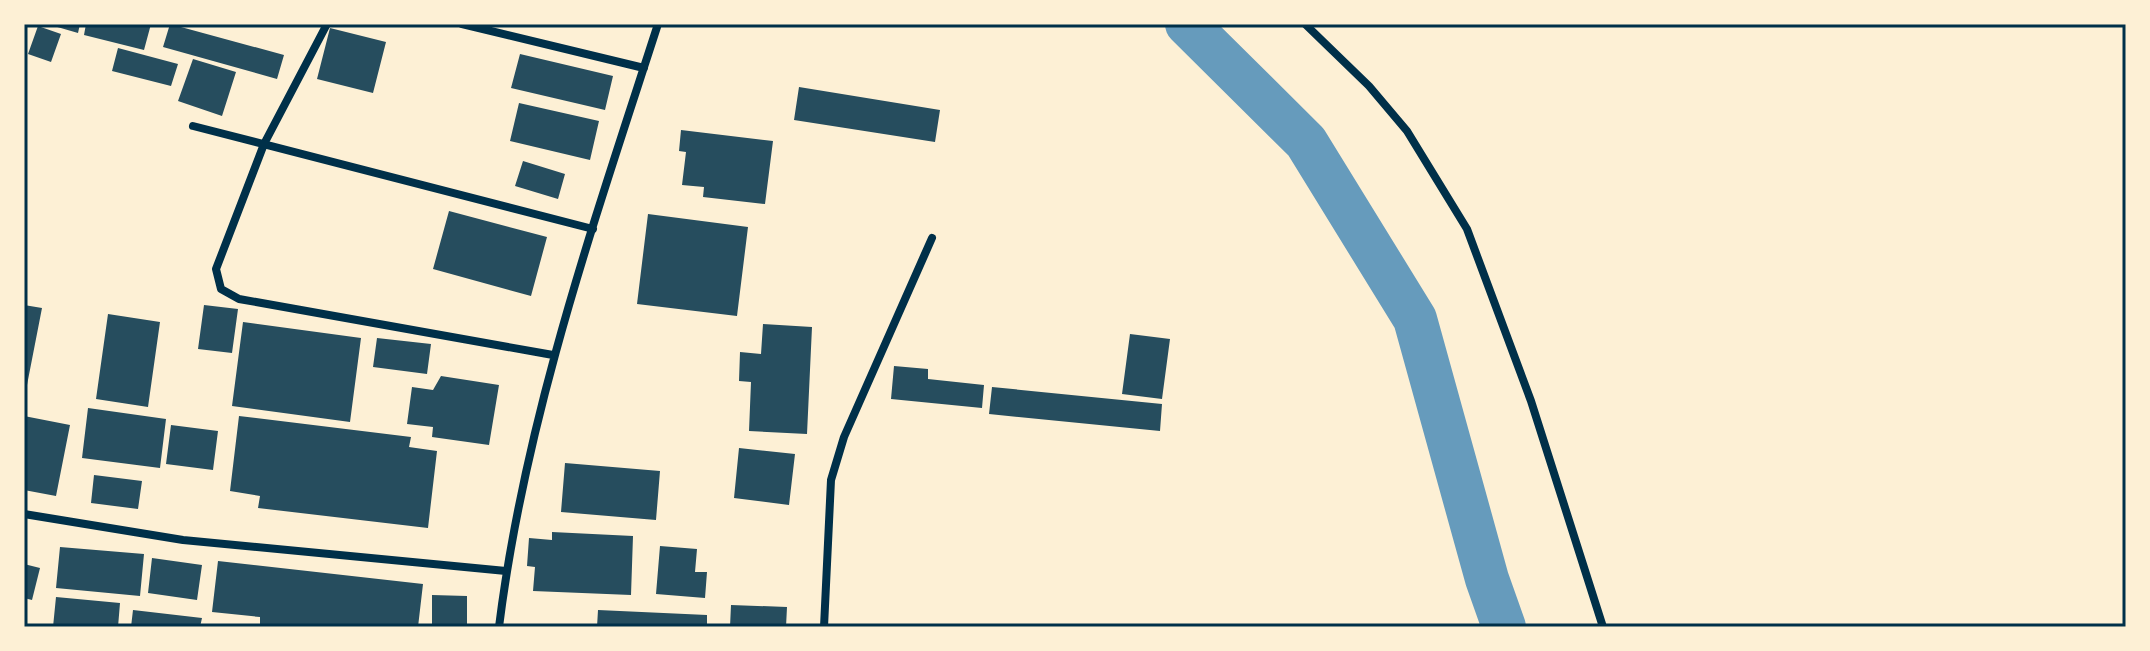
<svg xmlns="http://www.w3.org/2000/svg" width="2150" height="651" font-family="'Work Sans',sans-serif">
  <rect width="100%" height="100%" fill="#fdf0d5"/>
  <g fill="none" stroke-linecap="round" stroke-linejoin="round">
    <path stroke="#669bbc" stroke-width="44" d="M 1187,24 L 1306,142 L 1415,319 L 1487,579 L 1504,627"/>
  </g>
  <path fill="#264d5e" d="M 47,24 L 80,24 L 78,33 Z
    M 86,24 L 151,24 L 144,50 L 84,35 Z
    M 170,24 L 284,55 L 277,79 L 163,47 Z
    M 38,26 L 61,34 L 51,62 L 28,54 Z
    M 330,28 L 386,42 L 373,93 L 317,79 Z
    M 118,48 L 178,64 L 171,86 L 112,71 Z
    M 520,54 L 613,76 L 605,110 L 511,88 Z
    M 193,59 L 236,72 L 222,116 L 178,101 Z
    M 799,87 L 940,110 L 935,142 L 794,120 Z
    M 519,103 L 599,121 L 590,160 L 510,141 Z
    M 681,130 L 773,141 L 765,204 L 703,197 L 704,187 L 682,185 L 686,152 L 679,151 Z
    M 523,161 L 565,174 L 558,199 L 515,186 Z
    M 449,211 L 547,237 L 531,296 L 433,269 Z
    M 648,214 L 748,227 L 737,316 L 637,304 Z
    M 24,305 L 42,308 L 27,385 L 24,385 Z
    M 204,305 L 238,309 L 232,353 L 198,349 Z
    M 108,314 L 160,322 L 148,407 L 96,399 Z
    M 243,322 L 361,338 L 350,422 L 232,406 Z
    M 763,324 L 812,327 L 807,434 L 749,431 L 751,382 L 739,381 L 740,352 L 761,354 Z
    M 1130,334 L 1170,339 L 1162,399 L 1122,394 Z
    M 377,338 L 431,344 L 427,374 L 373,367 Z
    M 894,366 L 928,369 L 928,379 L 984,385 L 982,408 L 891,399 Z
    M 441,376 L 499,385 L 489,445 L 432,437 L 433,427 L 407,424 L 412,387 L 433,390 Z
    M 992,387 L 1162,404 L 1160,431 L 989,414 Z
    M 88,408 L 166,419 L 160,468 L 82,458 Z
    M 24,416 L 70,425 L 56,496 L 24,490 Z
    M 239,416 L 411,437 L 409,447 L 437,451 L 428,528 L 258,508 L 260,496 L 230,491 Z
    M 171,425 L 218,431 L 213,470 L 166,464 Z
    M 739,448 L 795,454 L 789,505 L 734,498 Z
    M 565,463 L 660,471 L 656,520 L 561,512 Z
    M 94,475 L 142,481 L 138,509 L 91,503 Z
    M 552,532 L 633,536 L 631,595 L 533,591 L 535,567 L 527,566 L 529,538 L 552,540 Z
    M 660,546 L 697,549 L 695,572 L 707,572 L 705,598 L 656,594 Z
    M 60,547 L 144,554 L 140,596 L 56,588 Z
    M 152,558 L 202,565 L 197,600 L 148,593 Z
    M 218,561 L 423,584 L 418,627 L 280,627 L 260,625 L 260,617 L 212,612 Z
    M 24,564 L 40,568 L 32,600 L 24,598 Z
    M 432,595 L 467,596 L 467,627 L 432,627 Z
    M 56,597 L 120,603 L 118,627 L 53,627 Z
    M 731,605 L 787,607 L 786,627 L 730,627 Z
    M 133,610 L 202,618 L 200,627 L 131,627 Z
    M 598,610 L 707,615 L 707,627 L 597,627 Z"/>
  <g fill="none" stroke-linecap="round" stroke-linejoin="round">
    <path stroke="#003049" stroke-width="8" d="M 327,24 L 264,144 L 216,269 L 221,289 L 239,299 L 553,355
      M 462,24 L 644,68
      M 1305,24 L 1369,86 L 1407,131 L 1467,229 L 1531,401 L 1603,627
      M 193,126 L 593,229
      M 24,514 L 183,540 L 506,571
      M 499,627 C 525,419 594,222 658,24
      M 824,627 L 831,480 L 844,437 L 932,238"/>
  </g>
  <rect width="2150" height="651" fill="none" stroke="#fdf0d5" stroke-width="52"/>
  <rect x="26" y="26" width="2098" height="599" fill="none" stroke="#003049" stroke-width="3"/>
</svg>
